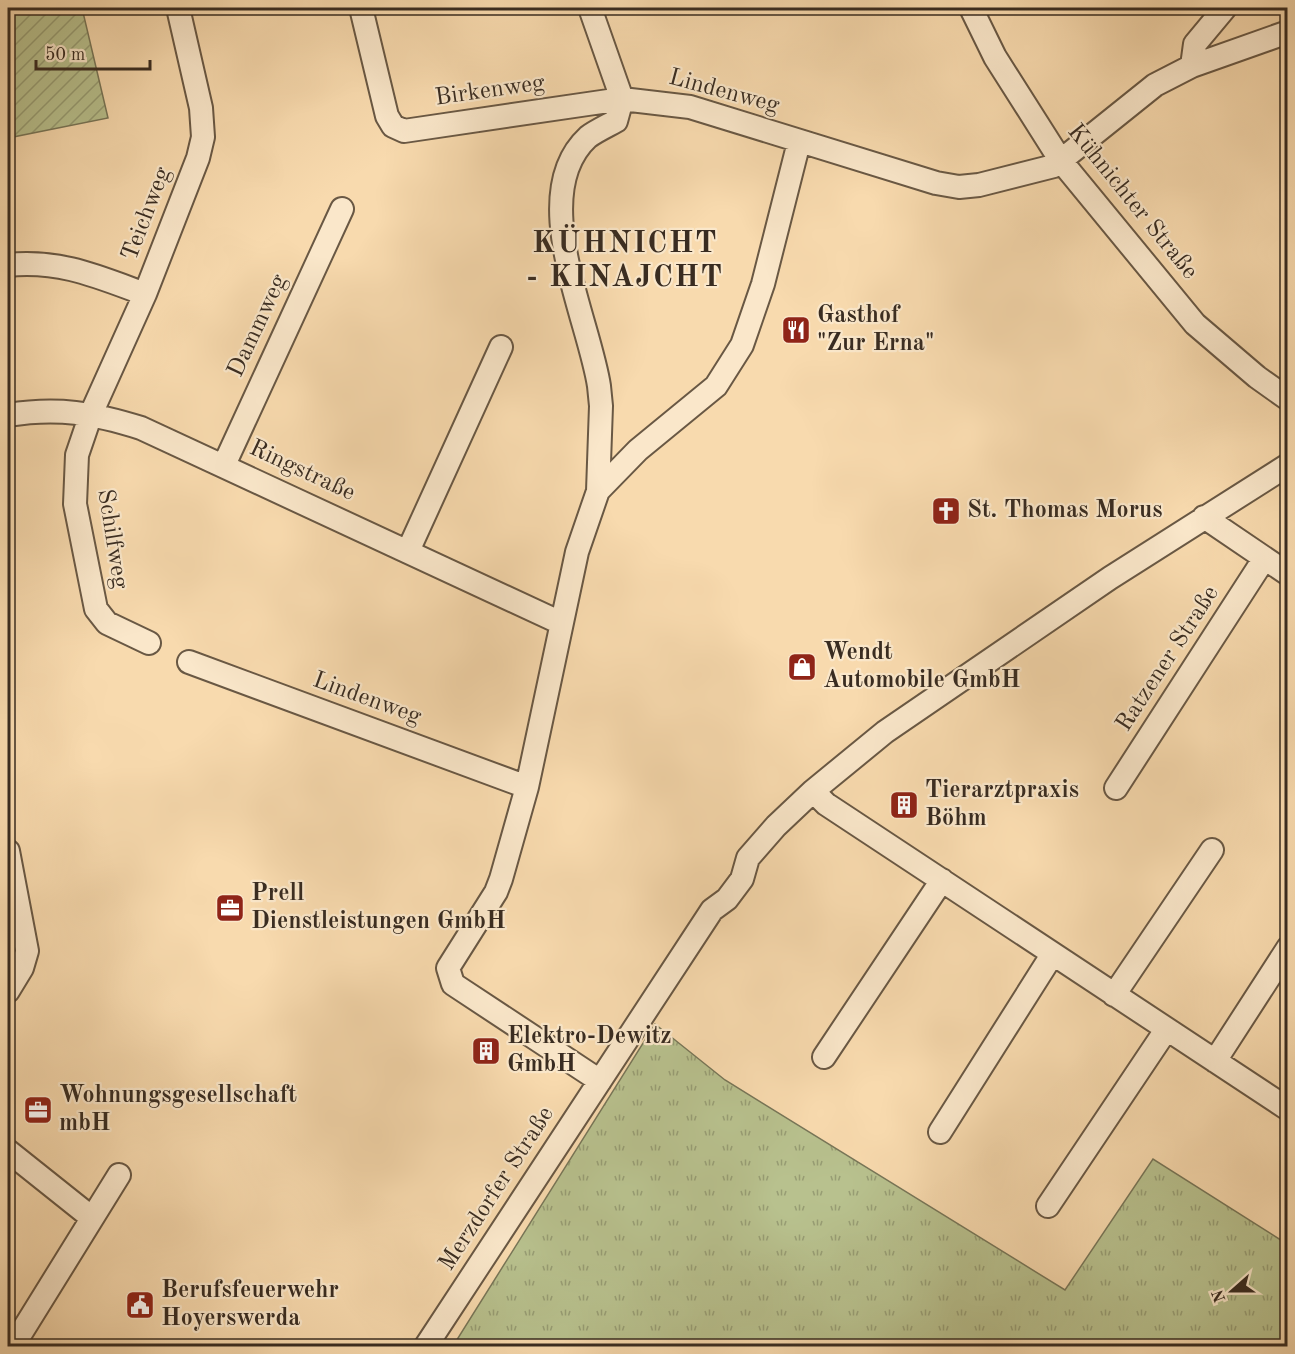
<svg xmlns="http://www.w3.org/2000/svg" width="1295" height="1354" font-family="'Old Standard TT',serif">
  <defs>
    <pattern id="grass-tufts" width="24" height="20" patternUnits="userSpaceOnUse" patternTransform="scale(1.5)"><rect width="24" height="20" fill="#b8c18e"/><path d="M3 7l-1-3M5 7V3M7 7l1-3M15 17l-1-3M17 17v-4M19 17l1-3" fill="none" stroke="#979d74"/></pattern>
    <pattern id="garden-furrows" width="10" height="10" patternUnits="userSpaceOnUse" patternTransform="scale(1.5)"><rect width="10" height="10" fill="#b8c18e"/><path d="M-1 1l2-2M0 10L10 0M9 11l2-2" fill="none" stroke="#979d74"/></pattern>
  </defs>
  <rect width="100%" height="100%" fill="#f8daae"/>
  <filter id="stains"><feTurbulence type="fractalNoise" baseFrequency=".00333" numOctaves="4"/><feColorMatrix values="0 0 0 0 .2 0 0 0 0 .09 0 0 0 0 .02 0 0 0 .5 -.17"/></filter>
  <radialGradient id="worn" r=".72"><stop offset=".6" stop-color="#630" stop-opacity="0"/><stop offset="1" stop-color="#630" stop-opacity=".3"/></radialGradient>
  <path fill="url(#grass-tufts)" stroke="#787658" stroke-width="1.5" d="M 655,1024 L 725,1080 L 1065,1290 L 1153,1159 L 1287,1244 L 1287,1346 L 453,1346 Z"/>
  <path fill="url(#garden-furrows)" stroke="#787658" stroke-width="1.5" d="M 8,8 L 82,8 L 108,118 L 8,138 Z"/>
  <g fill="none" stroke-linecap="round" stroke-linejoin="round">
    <g stroke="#695844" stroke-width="26">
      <path id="minor" d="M 361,8 L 387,116 L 393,126 L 404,131 L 622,99 L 690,107 L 936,183 L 959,187 L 979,185 L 1054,166 L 1155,85 L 1192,66 L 1288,32
        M 590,8 L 622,99
        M 971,8 L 995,57 L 1061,161 L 1195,324 L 1257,377 L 1288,399
        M 1192,66 L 1195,44 L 1225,8
        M 8,265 C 61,260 96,276 145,294
        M 8,415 C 58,407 93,413 141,428 L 561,623
        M 224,465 L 342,209
        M 598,491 L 638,450 L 716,386 L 742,345 L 763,284 L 799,142
        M 1204,517 L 1288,574
        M 408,551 L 501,347
        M 149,643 L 107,623 L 96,609 L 75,504 L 77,455 L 91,414 L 145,294 L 198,158 L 203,137 L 201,108 L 178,8
        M 189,662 L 527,787
        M 1116,788 L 1264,559
        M 813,791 L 826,804 L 1288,1109
        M 8,851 L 27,951 L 22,968 L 8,991
        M 1114,995 L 1212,850
        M 824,1057 L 942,880
        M 1215,1061 L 1288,948
        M 600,1081 L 453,984 L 448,968 L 496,892 L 501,879 L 527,787 L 577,552 L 598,491 L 601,406 L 599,386 C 589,319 526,194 588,137 C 596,131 607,126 616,121 L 622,99
        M 940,1132 L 1052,955
        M 8,1151 L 92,1218
        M 1048,1206 L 1166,1030
        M 13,1346 L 119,1175
        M 426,1346 L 712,910 L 727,899 L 742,879 L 748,858 L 776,826 L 813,791 L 885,732 L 1110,578 L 1288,465"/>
    </g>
    <use href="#minor" stroke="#fae7ca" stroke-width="22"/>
  </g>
  <defs>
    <g id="restaurant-square" transform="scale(1.5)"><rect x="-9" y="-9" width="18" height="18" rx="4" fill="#8f2418" stroke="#fae7ca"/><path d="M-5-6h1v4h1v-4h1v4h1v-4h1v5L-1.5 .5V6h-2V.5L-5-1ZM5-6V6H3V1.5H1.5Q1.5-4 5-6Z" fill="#fff"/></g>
    <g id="church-square" transform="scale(1.5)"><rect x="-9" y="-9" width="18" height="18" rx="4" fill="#8f2418" stroke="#fae7ca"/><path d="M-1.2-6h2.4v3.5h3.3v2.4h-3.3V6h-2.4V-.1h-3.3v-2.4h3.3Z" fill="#fff"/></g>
    <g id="shop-square" transform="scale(1.5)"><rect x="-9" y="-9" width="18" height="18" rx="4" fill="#8f2418" stroke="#fae7ca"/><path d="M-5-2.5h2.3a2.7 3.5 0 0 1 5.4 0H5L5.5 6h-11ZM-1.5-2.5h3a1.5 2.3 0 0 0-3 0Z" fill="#fff"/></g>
    <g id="building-square" transform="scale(1.5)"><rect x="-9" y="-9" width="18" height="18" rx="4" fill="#8f2418" stroke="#fae7ca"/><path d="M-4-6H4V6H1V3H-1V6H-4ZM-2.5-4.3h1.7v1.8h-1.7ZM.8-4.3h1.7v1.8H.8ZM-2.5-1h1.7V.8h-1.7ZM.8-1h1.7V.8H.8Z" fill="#fff"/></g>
    <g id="office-square" transform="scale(1.5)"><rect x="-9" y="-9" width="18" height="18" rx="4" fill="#8f2418" stroke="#fae7ca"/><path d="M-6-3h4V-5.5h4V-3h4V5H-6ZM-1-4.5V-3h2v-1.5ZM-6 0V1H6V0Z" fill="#fff"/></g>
    <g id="civic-square" transform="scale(1.5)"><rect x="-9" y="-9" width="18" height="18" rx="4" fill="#8f2418" stroke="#fae7ca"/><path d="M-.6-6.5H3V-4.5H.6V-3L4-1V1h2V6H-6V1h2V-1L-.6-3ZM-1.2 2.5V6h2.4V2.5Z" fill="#fff"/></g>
  </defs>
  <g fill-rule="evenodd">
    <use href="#restaurant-square" x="796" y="330"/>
    <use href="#church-square" x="946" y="511"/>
    <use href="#shop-square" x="802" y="667"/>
    <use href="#building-square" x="904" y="805"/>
    <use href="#office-square" x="230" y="908"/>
    <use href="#building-square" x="486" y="1051"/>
    <use href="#office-square" x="38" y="1110"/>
    <use href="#civic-square" x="140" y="1305"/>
  </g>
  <g text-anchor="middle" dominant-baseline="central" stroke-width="4.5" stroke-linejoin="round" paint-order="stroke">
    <g font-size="24" fill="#392c21" stroke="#fae7ca">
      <text transform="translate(490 91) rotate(-8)">Birkenweg</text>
      <text transform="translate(724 92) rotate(15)">Lindenweg</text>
      <text transform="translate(1132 202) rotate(51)">Kühnichter Straße</text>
      <text transform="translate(147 214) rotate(-69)">Teichweg</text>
      <text transform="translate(258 326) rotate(-65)">Dammweg</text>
      <text transform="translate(302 471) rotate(25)">Ringstraße</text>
      <text transform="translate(112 539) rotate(81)">Schilfweg</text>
      <text transform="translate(1168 659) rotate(-57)">Ratzener Straße</text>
      <text transform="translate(367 699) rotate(20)">Lindenweg</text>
      <text transform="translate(497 1189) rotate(-57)">Merzdorfer Straße</text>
    </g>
    <g font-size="24" font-weight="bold" fill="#392c21" stroke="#fae7ca" text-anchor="start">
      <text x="817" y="316">Gasthof<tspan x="817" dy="28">"Zur Erna"</tspan></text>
      <text x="967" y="511">St. Thomas Morus</text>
      <text x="823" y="653">Wendt<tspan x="823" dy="28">Automobile GmbH</tspan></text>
      <text x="925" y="791">Tierarztpraxis<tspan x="925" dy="28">Böhm</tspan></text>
      <text x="251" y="894">Prell<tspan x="251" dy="28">Dienstleistungen GmbH</tspan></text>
      <text x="507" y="1037">Elektro-Dewitz<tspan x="507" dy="28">GmbH</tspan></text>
      <text x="59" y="1096">Wohnungsgesellschaft<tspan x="59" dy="28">mbH</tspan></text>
      <text x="161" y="1291">Berufsfeuerwehr<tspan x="161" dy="28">Hoyerswerda</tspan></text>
    </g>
    <g font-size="30" font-weight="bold" letter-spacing="1.5" fill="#392c21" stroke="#fae7ca">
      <text x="625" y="244">KÜHNICHT<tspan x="625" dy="34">- KINAJCHT</tspan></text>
    </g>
  </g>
  <rect width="1295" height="1354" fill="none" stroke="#f8daae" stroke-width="30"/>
  <rect x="9" y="9" width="1277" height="1336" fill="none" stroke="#392c21" stroke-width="3"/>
  <rect x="15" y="15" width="1265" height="1324" fill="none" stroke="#392c21" stroke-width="1.5"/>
  <g transform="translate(1232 1291) rotate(249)" stroke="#fae7ca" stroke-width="4.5" paint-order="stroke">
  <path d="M0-4.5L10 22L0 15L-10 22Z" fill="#392c21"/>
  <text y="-9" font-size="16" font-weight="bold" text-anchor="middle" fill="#392c21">N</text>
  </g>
  <path d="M36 60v9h114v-9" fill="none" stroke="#392c21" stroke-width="3"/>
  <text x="45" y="60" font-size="18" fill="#392c21" stroke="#fae7ca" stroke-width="4.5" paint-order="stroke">50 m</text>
  <rect width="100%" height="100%" filter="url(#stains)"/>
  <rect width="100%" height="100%" fill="url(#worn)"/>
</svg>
